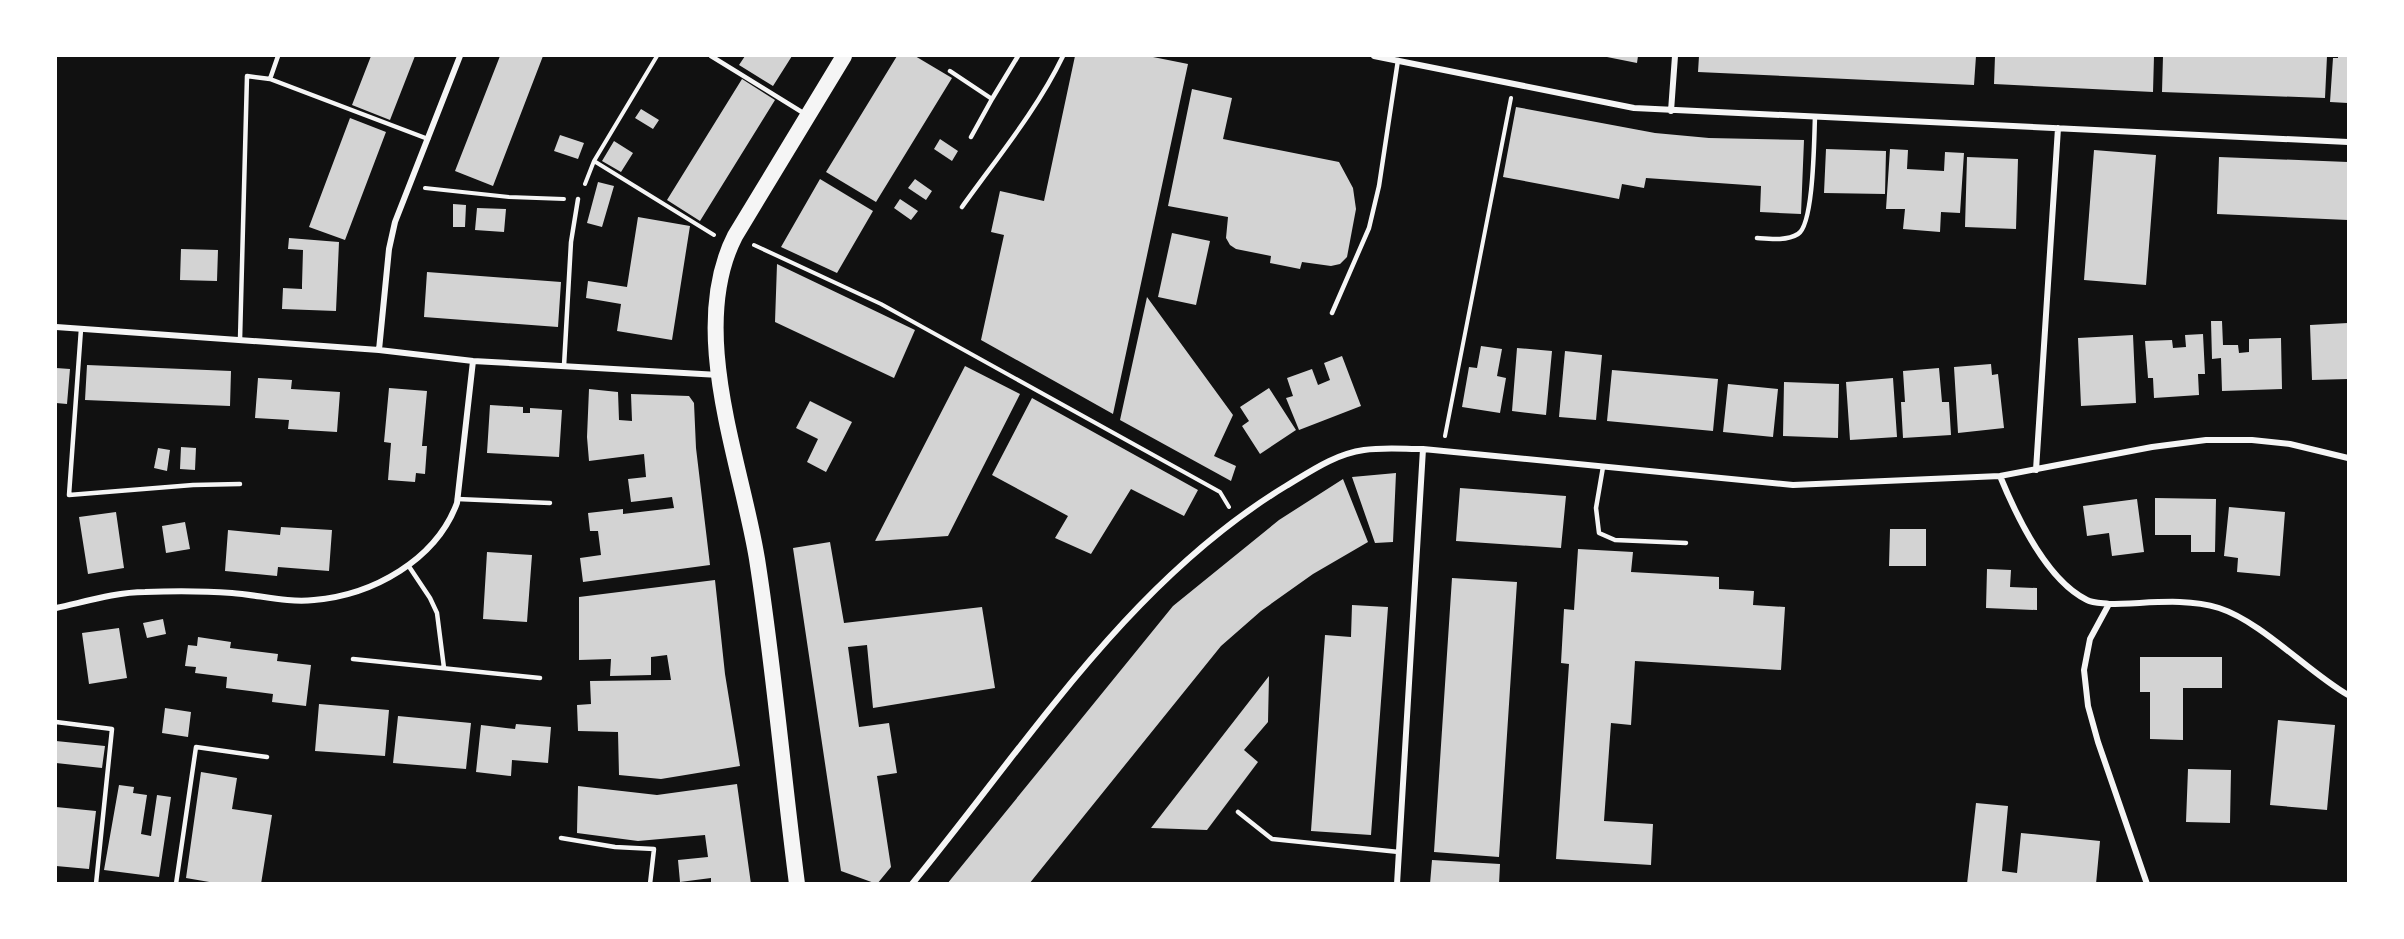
<svg xmlns="http://www.w3.org/2000/svg" width="2404" height="939" font-family="Commissioner,sans-serif">
  <rect width="100%" height="100%" fill="#111"/>
  <path fill="#d3d3d3" d="M 371,56 L 415,56 L 390,120 L 352,105 Z
    M 500,56 L 543,56 L 493,186 L 455,171 Z
    M 745,56 L 792,56 L 773,86 L 739,65 Z
    M 897,56 L 915,56 L 952,78 L 876,202 L 826,172 Z
    M 1075,56 L 1148,56 L 1188,64 L 1113,414 L 981,340 L 1004,235 L 991,232 L 1000,191 L 1044,201 Z
    M 1602,56 L 1638,56 L 1637,63 Z
    M 1699,56 L 1976,56 L 1974,85 L 1698,72 Z
    M 1995,56 L 2154,56 L 2153,92 L 1994,84 Z
    M 2163,56 L 2327,56 L 2325,98 L 2162,92 Z
    M 2338,56 L 2348,56 L 2348,103 L 2330,102 L 2333,58 L 2338,58 Z
    M 742,79 L 775,100 L 700,221 L 667,200 Z
    M 1192,89 L 1232,98 L 1223,139 L 1339,162 L 1353,188 L 1356,209 L 1347,257 L 1340,264 L 1331,266 L 1302,262 L 1300,269 L 1270,263 L 1271,256 L 1236,249 L 1230,245 L 1226,238 L 1228,217 L 1168,206 Z
    M 1516,107 L 1655,133 L 1709,138 L 1804,140 L 1801,214 L 1760,212 L 1761,186 L 1646,178 L 1644,188 L 1622,184 L 1619,199 L 1503,177 Z
    M 641,109 L 659,120 L 653,129 L 635,118 Z
    M 350,118 L 386,132 L 345,240 L 309,227 Z
    M 560,135 L 584,143 L 578,159 L 554,151 Z
    M 940,139 L 958,151 L 952,161 L 934,149 Z
    M 614,141 L 633,153 L 621,172 L 602,161 Z
    M 1826,149 L 1886,151 L 1885,194 L 1824,193 Z
    M 1890,149 L 1908,150 L 1907,169 L 1944,171 L 1945,152 L 1964,153 L 1960,213 L 1941,212 L 1940,232 L 1903,229 L 1905,209 L 1886,209 Z
    M 2094,150 L 2156,155 L 2146,285 L 2084,280 Z
    M 1967,157 L 2018,159 L 2016,229 L 1965,227 Z
    M 2219,157 L 2348,162 L 2348,220 L 2217,214 Z
    M 820,179 L 873,211 L 837,273 L 781,247 Z
    M 915,179 L 932,191 L 926,200 L 908,188 Z
    M 598,182 L 614,186 L 602,227 L 587,223 Z
    M 900,199 L 918,211 L 911,220 L 894,208 Z
    M 453,204 L 466,205 L 465,227 L 453,227 Z
    M 477,208 L 506,209 L 504,232 L 475,230 Z
    M 638,217 L 690,226 L 672,340 L 617,331 L 621,304 L 586,298 L 588,281 L 627,287 Z
    M 1172,233 L 1210,241 L 1196,305 L 1158,297 Z
    M 289,238 L 339,242 L 336,311 L 282,309 L 283,288 L 302,289 L 302,285 L 303,250 L 288,249 Z
    M 181,249 L 218,250 L 217,281 L 180,280 Z
    M 777,264 L 915,330 L 894,378 L 775,322 Z
    M 427,272 L 561,282 L 558,327 L 424,317 Z
    M 1147,297 L 1233,415 L 1214,456 L 1236,466 L 1231,481 L 1120,420 Z
    M 2211,321 L 2222,321 L 2223,345 L 2238,345 L 2239,353 L 2249,352 L 2249,339 L 2281,338 L 2282,389 L 2222,391 L 2221,358 L 2212,359 Z
    M 2348,323 L 2348,379 L 2312,380 L 2310,325 Z
    M 2203,334 L 2205,374 L 2198,374 L 2199,395 L 2154,398 L 2153,378 L 2148,378 L 2145,341 L 2172,340 L 2173,348 L 2186,347 L 2185,335 Z
    M 2133,335 L 2136,403 L 2081,406 L 2078,338 Z
    M 1481,346 L 1502,349 L 1497,376 L 1506,378 L 1500,413 L 1462,407 L 1469,367 L 1477,368 Z
    M 1517,348 L 1552,351 L 1546,415 L 1512,411 Z
    M 1565,351 L 1602,355 L 1596,420 L 1559,417 Z
    M 1342,356 L 1361,406 L 1299,430 L 1286,398 L 1293,396 L 1287,378 L 1312,369 L 1318,385 L 1330,380 L 1324,363 Z
    M 1991,364 L 1992,375 L 1998,374 L 2004,428 L 1958,433 L 1954,367 Z
    M 87,365 L 231,371 L 230,406 L 85,400 Z
    M 965,366 L 1020,394 L 948,536 L 875,541 Z
    M 56,368 L 70,369 L 67,404 L 56,403 Z
    M 1939,368 L 1942,402 L 1949,402 L 1951,435 L 1903,438 L 1901,402 L 1905,402 L 1903,371 Z
    M 1612,370 L 1718,379 L 1713,431 L 1607,421 Z
    M 258,378 L 292,380 L 291,389 L 340,392 L 337,432 L 288,429 L 289,420 L 255,418 Z
    M 1893,378 L 1897,437 L 1850,440 L 1846,382 Z
    M 1784,382 L 1839,384 L 1838,438 L 1783,436 Z
    M 1728,384 L 1778,389 L 1773,437 L 1723,432 Z
    M 389,388 L 427,391 L 422,446 L 427,446 L 425,474 L 416,473 L 415,482 L 388,480 L 391,443 L 384,442 Z
    M 1269,388 L 1296,430 L 1260,454 L 1242,426 L 1249,421 L 1240,407 Z
    M 589,389 L 618,392 L 619,420 L 632,421 L 631,394 L 689,396 L 694,403 L 696,448 L 710,565 L 583,582 L 580,558 L 601,555 L 598,531 L 590,531 L 588,513 L 623,509 L 623,514 L 674,508 L 672,497 L 631,502 L 628,479 L 646,477 L 644,454 L 589,461 L 587,437 Z
    M 1032,398 L 1198,490 L 1184,516 L 1131,489 L 1091,554 L 1055,538 L 1068,516 L 992,475 Z
    M 810,401 L 852,422 L 826,472 L 807,462 L 818,439 L 796,428 Z
    M 490,405 L 523,407 L 523,413 L 530,413 L 530,408 L 562,410 L 559,457 L 487,453 Z
    M 181,447 L 196,448 L 195,470 L 180,469 Z
    M 158,448 L 170,450 L 167,471 L 154,468 Z
    M 1396,473 L 1393,542 L 1375,543 L 1352,477 Z
    M 1343,479 L 1368,542 L 1313,574 L 1261,611 L 1221,646 L 1029,884 L 947,884 L 1173,606 L 1279,520 Z
    M 1460,488 L 1566,496 L 1561,548 L 1456,541 Z
    M 2155,498 L 2216,499 L 2215,552 L 2191,552 L 2191,535 L 2155,535 Z
    M 2137,499 L 2144,552 L 2112,556 L 2109,533 L 2087,536 L 2083,506 Z
    M 2229,507 L 2285,512 L 2280,576 L 2237,572 L 2238,558 L 2224,556 Z
    M 116,512 L 124,568 L 88,574 L 79,517 Z
    M 185,522 L 190,549 L 166,553 L 162,526 Z
    M 281,527 L 332,530 L 329,571 L 278,567 L 277,576 L 225,571 L 228,530 L 280,535 Z
    M 1890,529 L 1926,529 L 1926,566 L 1889,566 Z
    M 830,542 L 844,623 L 982,607 L 995,688 L 873,708 L 867,645 L 848,647 L 859,727 L 889,723 L 897,773 L 877,776 L 891,867 L 877,884 L 841,871 L 793,548 Z
    M 1578,549 L 1633,552 L 1631,572 L 1719,577 L 1719,589 L 1754,591 L 1753,605 L 1785,607 L 1781,670 L 1635,661 L 1631,725 L 1611,723 L 1604,821 L 1653,824 L 1651,865 L 1556,859 L 1569,664 L 1561,663 L 1564,609 L 1574,610 Z
    M 487,552 L 532,555 L 527,622 L 483,619 Z
    M 1987,569 L 2011,570 L 2010,587 L 2037,588 L 2037,610 L 1986,608 Z
    M 1452,578 L 1517,582 L 1499,857 L 1434,852 Z
    M 715,580 L 725,674 L 740,766 L 661,779 L 619,775 L 618,732 L 578,731 L 577,705 L 591,704 L 590,681 L 671,680 L 667,655 L 651,657 L 651,675 L 610,676 L 611,659 L 579,660 L 579,597 Z
    M 1352,605 L 1388,607 L 1371,835 L 1311,831 L 1325,635 L 1351,637 Z
    M 163,619 L 166,634 L 147,638 L 143,623 Z
    M 119,628 L 127,678 L 89,684 L 82,633 Z
    M 198,637 L 231,642 L 230,648 L 278,654 L 277,661 L 311,665 L 306,706 L 272,702 L 273,694 L 226,688 L 227,677 L 195,673 L 196,667 L 185,666 L 188,645 L 197,646 Z
    M 2140,657 L 2222,657 L 2222,688 L 2183,688 L 2183,740 L 2150,739 L 2150,692 L 2140,692 Z
    M 1269,676 L 1268,722 L 1244,750 L 1258,762 L 1207,830 L 1151,828 Z
    M 319,704 L 389,710 L 385,756 L 315,751 Z
    M 165,708 L 191,712 L 188,737 L 162,733 Z
    M 398,716 L 471,723 L 466,769 L 393,763 Z
    M 2278,720 L 2335,725 L 2327,810 L 2270,805 Z
    M 516,724 L 551,727 L 548,763 L 512,760 L 511,776 L 476,772 L 481,725 L 515,729 Z
    M 56,741 L 105,746 L 102,768 L 56,763 Z
    M 2188,769 L 2231,770 L 2230,823 L 2186,822 Z
    M 201,772 L 237,778 L 232,809 L 272,815 L 261,884 L 221,884 L 186,878 Z
    M 737,784 L 751,884 L 711,884 L 711,878 L 680,882 L 678,860 L 708,857 L 705,835 L 638,841 L 577,833 L 578,786 L 657,795 Z
    M 119,785 L 134,787 L 133,793 L 147,795 L 141,834 L 151,836 L 157,795 L 171,797 L 159,877 L 104,870 Z
    M 1976,803 L 2008,806 L 2002,871 L 2017,873 L 2021,833 L 2100,841 L 2096,884 L 1967,884 Z
    M 56,807 L 96,811 L 89,869 L 56,866 Z
    M 1432,860 L 1500,864 L 1499,884 L 1430,884 Z"/>
  <g fill="none" stroke-linecap="round" stroke-linejoin="round">
    <path stroke="#f5f5f5" stroke-width="4" d="M 594,161 L 714,235
      M 585,184 L 594,161 L 657,56
      M 425,188 L 509,197 L 564,199
      M 754,245 L 881,304 L 1220,492 L 1229,507
      M 1445,436 L 1511,98"/>
    <path stroke="#f5f5f5" stroke-width="4.5" d="M 278,56 L 270,79 L 428,139
      M 711,56 L 805,114
      M 950,71 L 992,99 L 1018,56
      M 971,137 L 992,99
      M 962,207 C 997,158 1037,110 1063,56
      M 1757,238 C 1770,239 1787,241 1798,234 C 1814,224 1814,138 1815,117
      M 1332,313 L 1369,228 L 1379,186 L 1398,60
      M 81,329 L 69,495 L 193,485 L 240,484
      M 240,340 L 247,76 L 270,79
      M 564,366 L 571,242 L 578,199
      M 1603,467 L 1596,508 L 1599,533 L 1615,540 L 1686,543
      M 457,499 L 550,503
      M 408,565 L 430,598 L 437,613 L 444,668
      M 353,659 L 540,678
      M 56,722 L 112,729 L 96,884
      M 1238,812 L 1272,839 L 1399,852
      M 561,838 L 615,847 L 654,849 L 650,884
      M 176,884 L 196,747 L 267,757"/>
    <path stroke="#f5f5f5" stroke-width="6" d="M 1374,56 L 1634,108 L 2348,142
      M 1671,111 L 1675,56
      M 56,327 L 379,350 L 473,361 L 719,375
      M 379,350 L 389,249 L 395,222 L 460,56
      M 2036,470 L 2058,128
      M 2000,476 C 2016,515 2046,580 2087,600 C 2093,603 2102,603 2109,604 L 2090,639 L 2084,670 L 2088,706 L 2098,742 L 2147,884
      M 2109,604 C 2145,604 2184,597 2219,608 C 2262,622 2308,672 2348,695
      M 56,608 C 84,602 116,592 145,592 C 174,591 204,591 232,593 C 259,595 287,603 314,600 C 373,595 436,560 457,503 L 473,361
      M 912,884 C 1027,744 1129,581 1286,486 C 1311,471 1335,454 1364,450 C 1383,447 1404,449 1423,449 L 1793,485 L 2000,476 L 2152,447 L 2206,440 L 2252,440 L 2290,444 L 2348,458
      M 1397,884 L 1423,449"/>
    <path stroke="#f5f5f5" stroke-width="16" d="M 797,884 C 783,776 774,667 757,559 C 741,461 687,330 735,236 L 844,56"/>
  </g>
  <rect width="2404" height="939" fill="none" stroke="#ffffff" stroke-width="114"/>
</svg>
